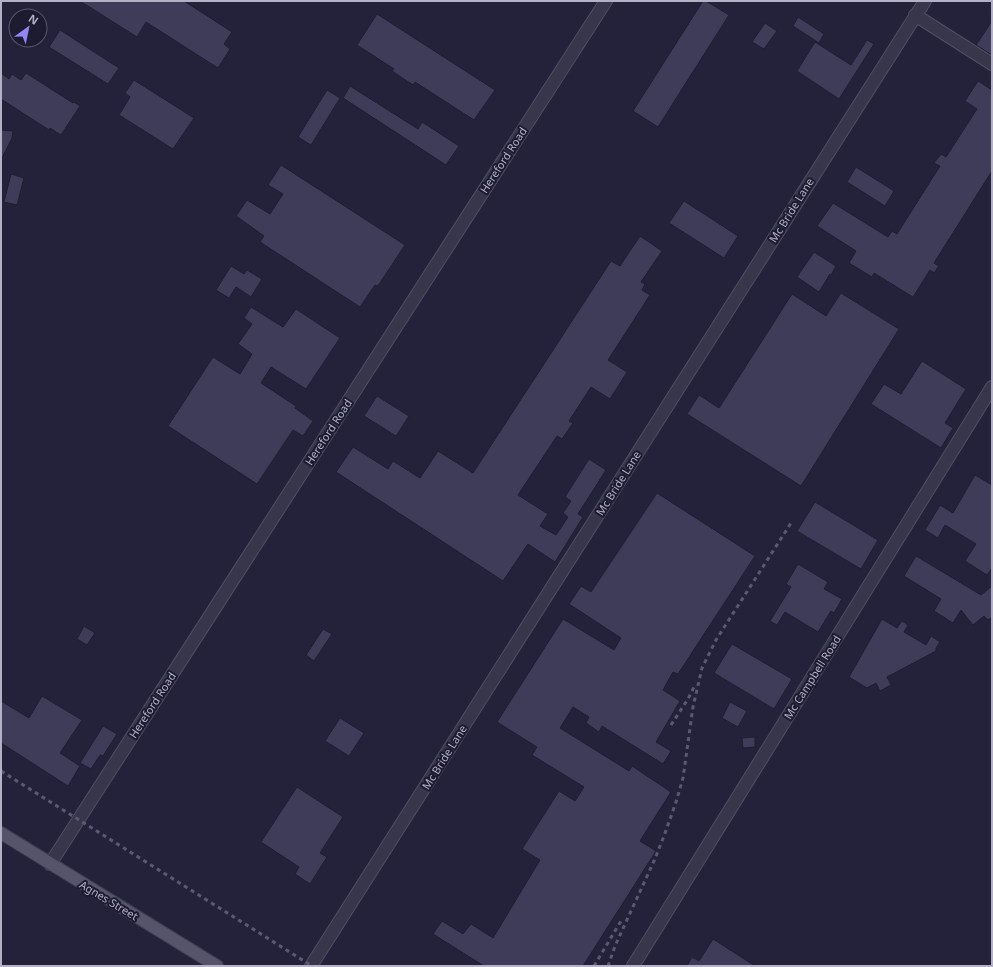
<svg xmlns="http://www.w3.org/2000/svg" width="993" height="967" font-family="'Noto Sans',sans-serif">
  <rect width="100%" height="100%" fill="#24223b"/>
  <path fill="#3e3c59" stroke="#1f1d32" d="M 80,1 L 184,1 L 232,32 L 224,44 L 230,49 L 218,68 L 146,22 L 137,37 Z
    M 703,1 L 706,1 L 729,15 L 658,127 L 633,111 Z
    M 377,14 L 495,90 L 474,120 L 415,82 L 413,85 L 392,71 L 394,69 L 357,45 Z
    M 798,17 L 824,34 L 819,43 L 793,26 Z
    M 992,21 L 992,55 L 976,45 Z
    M 765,23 L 777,31 L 764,49 L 752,42 Z
    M 60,30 L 119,68 L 108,84 L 49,47 Z
    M 867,40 L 874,44 L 839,99 L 797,71 L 815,42 L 851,65 Z
    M 1,73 L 9,79 L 12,74 L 21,80 L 26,73 L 73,103 L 74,102 L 80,106 L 61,135 L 50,128 L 49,130 L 1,99 Z
    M 134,80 L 194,118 L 173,149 L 119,115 L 130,97 L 125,93 Z
    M 978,81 L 992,90 L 992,171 L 934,263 L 939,266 L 934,273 L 930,270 L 913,297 L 874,273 L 872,277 L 849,263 L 856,251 L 817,226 L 833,203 L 888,237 L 892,231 L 897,234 L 940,166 L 934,163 L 941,154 L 946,157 L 977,109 L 965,101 Z
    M 350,86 L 418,129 L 422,122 L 459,146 L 446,165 L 343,98 Z
    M 327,90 L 340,98 L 311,145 L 298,137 Z
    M 1,130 L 13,131 L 12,138 L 1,160 Z
    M 281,165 L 405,245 L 378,286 L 375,285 L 360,307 L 260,242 L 264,236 L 236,216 L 247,200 L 270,214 L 283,194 L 268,185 Z
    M 856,167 L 894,191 L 885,206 L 847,182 Z
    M 11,174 L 24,178 L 17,205 L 4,202 Z
    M 684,201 L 738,236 L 724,258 L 669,223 Z
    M 640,236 L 662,251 L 641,282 L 645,284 L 642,290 L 650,295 L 608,360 L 627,372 L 610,399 L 591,387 L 569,421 L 573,423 L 562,439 L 557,436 L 518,495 L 548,514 L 540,526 L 556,535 L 568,517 L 563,513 L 571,501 L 565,497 L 589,459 L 606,470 L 578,514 L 583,517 L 555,562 L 528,544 L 503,581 L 336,472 L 353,447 L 388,469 L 393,461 L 420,478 L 438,451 L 473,473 L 611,261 L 620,266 Z
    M 814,252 L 836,266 L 831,275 L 830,274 L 819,292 L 797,277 Z
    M 231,266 L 244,274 L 247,270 L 262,279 L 251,297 L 236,287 L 229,298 L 216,290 Z
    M 841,293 L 899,329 L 801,486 L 687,414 L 699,395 L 719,408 L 792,294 L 826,316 Z
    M 251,307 L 283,327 L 296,309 L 340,338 L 306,389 L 271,367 L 261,383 L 296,406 L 295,408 L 313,421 L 303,436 L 293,430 L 257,484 L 168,426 L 213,357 L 240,374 L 252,354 L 238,344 L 252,324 L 244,318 Z
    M 922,361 L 966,389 L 945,423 L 953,428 L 941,448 L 871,404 L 884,384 L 901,394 Z
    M 377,396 L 409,416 L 396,436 L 364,416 Z
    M 975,475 L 992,485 L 992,568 L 987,575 L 965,561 L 976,544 L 945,525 L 938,538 L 925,530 L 940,505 L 953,513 Z
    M 657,493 L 755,556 L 678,674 L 673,672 L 663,690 L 680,701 L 656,742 L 671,751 L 663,764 L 602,726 L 599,732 L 586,723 L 589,717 L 573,707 L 560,728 L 629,771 L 632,766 L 671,792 L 640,841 L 656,851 L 583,966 L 484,966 L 433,934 L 442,921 L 463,934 L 471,924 L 493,938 L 540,860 L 522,849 L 559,791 L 575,801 L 584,787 L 532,755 L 537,747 L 497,722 L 563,619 L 614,650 L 621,638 L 569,604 L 581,586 L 591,592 Z
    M 815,502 L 878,540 L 861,569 L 797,531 Z
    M 916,556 L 981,595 L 992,586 L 992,617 L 988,620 L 984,616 L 973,625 L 961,610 L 953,623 L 934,611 L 941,599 L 904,576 Z
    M 798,564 L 828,582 L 824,589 L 842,599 L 834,613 L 831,611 L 818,632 L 785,612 L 777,625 L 770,621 L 791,587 L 786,584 Z
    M 882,619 L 897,628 L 902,621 L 908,625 L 904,632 L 926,645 L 931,636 L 940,642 L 936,648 L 936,651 L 887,677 L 891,685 L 880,691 L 876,683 L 867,688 L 849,677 Z
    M 84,626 L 95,633 L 87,645 L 77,639 Z
    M 323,629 L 332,634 L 314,661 L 306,655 Z
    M 732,644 L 792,679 L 774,709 L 714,673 Z
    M 42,696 L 82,720 L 60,753 L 80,766 L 68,786 L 1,743 L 1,701 L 29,718 Z
    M 730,702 L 747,711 L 738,727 L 722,718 Z
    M 340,718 L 364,733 L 349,756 L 325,741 Z
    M 103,726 L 117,734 L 103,756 L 100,755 L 91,769 L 80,763 Z
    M 755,737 L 755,747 L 743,748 L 742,738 Z
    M 297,787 L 343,817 L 320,853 L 327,857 L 310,884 L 295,874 L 299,867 L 261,842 Z
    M 713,939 L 755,966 L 687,966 L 692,957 L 699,961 Z"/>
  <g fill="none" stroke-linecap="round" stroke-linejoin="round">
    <g stroke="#504e63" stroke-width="14">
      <path id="minor" d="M 915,15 L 992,64
        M 50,864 L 606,1
        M 311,966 L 925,1
        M 633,966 L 992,387"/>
    </g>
    <g stroke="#3e3c51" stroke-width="14">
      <path id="major" d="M 1,833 L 217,966"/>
    </g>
    <use href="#minor" stroke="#38364b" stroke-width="12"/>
    <use href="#major" stroke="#56546b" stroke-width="12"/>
    <path stroke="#5a5872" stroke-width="3" stroke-dasharray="4 4" stroke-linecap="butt" d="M 671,725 L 688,699 L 695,685
      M 1,771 L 312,966
      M 594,966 L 621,921
      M 608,966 L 615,946 L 654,861 L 664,836 L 676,802 L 683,778 L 693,707 L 702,668 L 716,640 L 791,523"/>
  </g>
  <g text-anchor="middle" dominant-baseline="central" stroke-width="4" stroke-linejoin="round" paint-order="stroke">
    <g font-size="11" fill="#b4b1c7" stroke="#1d1b30">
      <text transform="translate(503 160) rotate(-57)">Hereford Road</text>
      <text transform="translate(791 210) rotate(-58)">Mc Bride Lane</text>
      <text transform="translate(328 432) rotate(-57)">Hereford Road</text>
      <text transform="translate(618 483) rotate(-58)">Mc Bride Lane</text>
      <text transform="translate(812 677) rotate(-58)">Mc Campbell Road</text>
      <text transform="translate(152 705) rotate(-57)">Hereford Road</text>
      <text transform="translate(444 757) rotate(-58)">Mc Bride Lane</text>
      <text transform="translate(109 900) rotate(31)">Agnes Street</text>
    </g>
  </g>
  <rect width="993" height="967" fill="none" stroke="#b4b1c7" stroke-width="4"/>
  <g transform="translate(28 28) rotate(33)"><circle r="19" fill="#1d1b30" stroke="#59576c"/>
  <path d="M0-3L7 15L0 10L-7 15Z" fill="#9186f8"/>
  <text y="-6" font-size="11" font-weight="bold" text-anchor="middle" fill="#b4b1c7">N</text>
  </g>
</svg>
